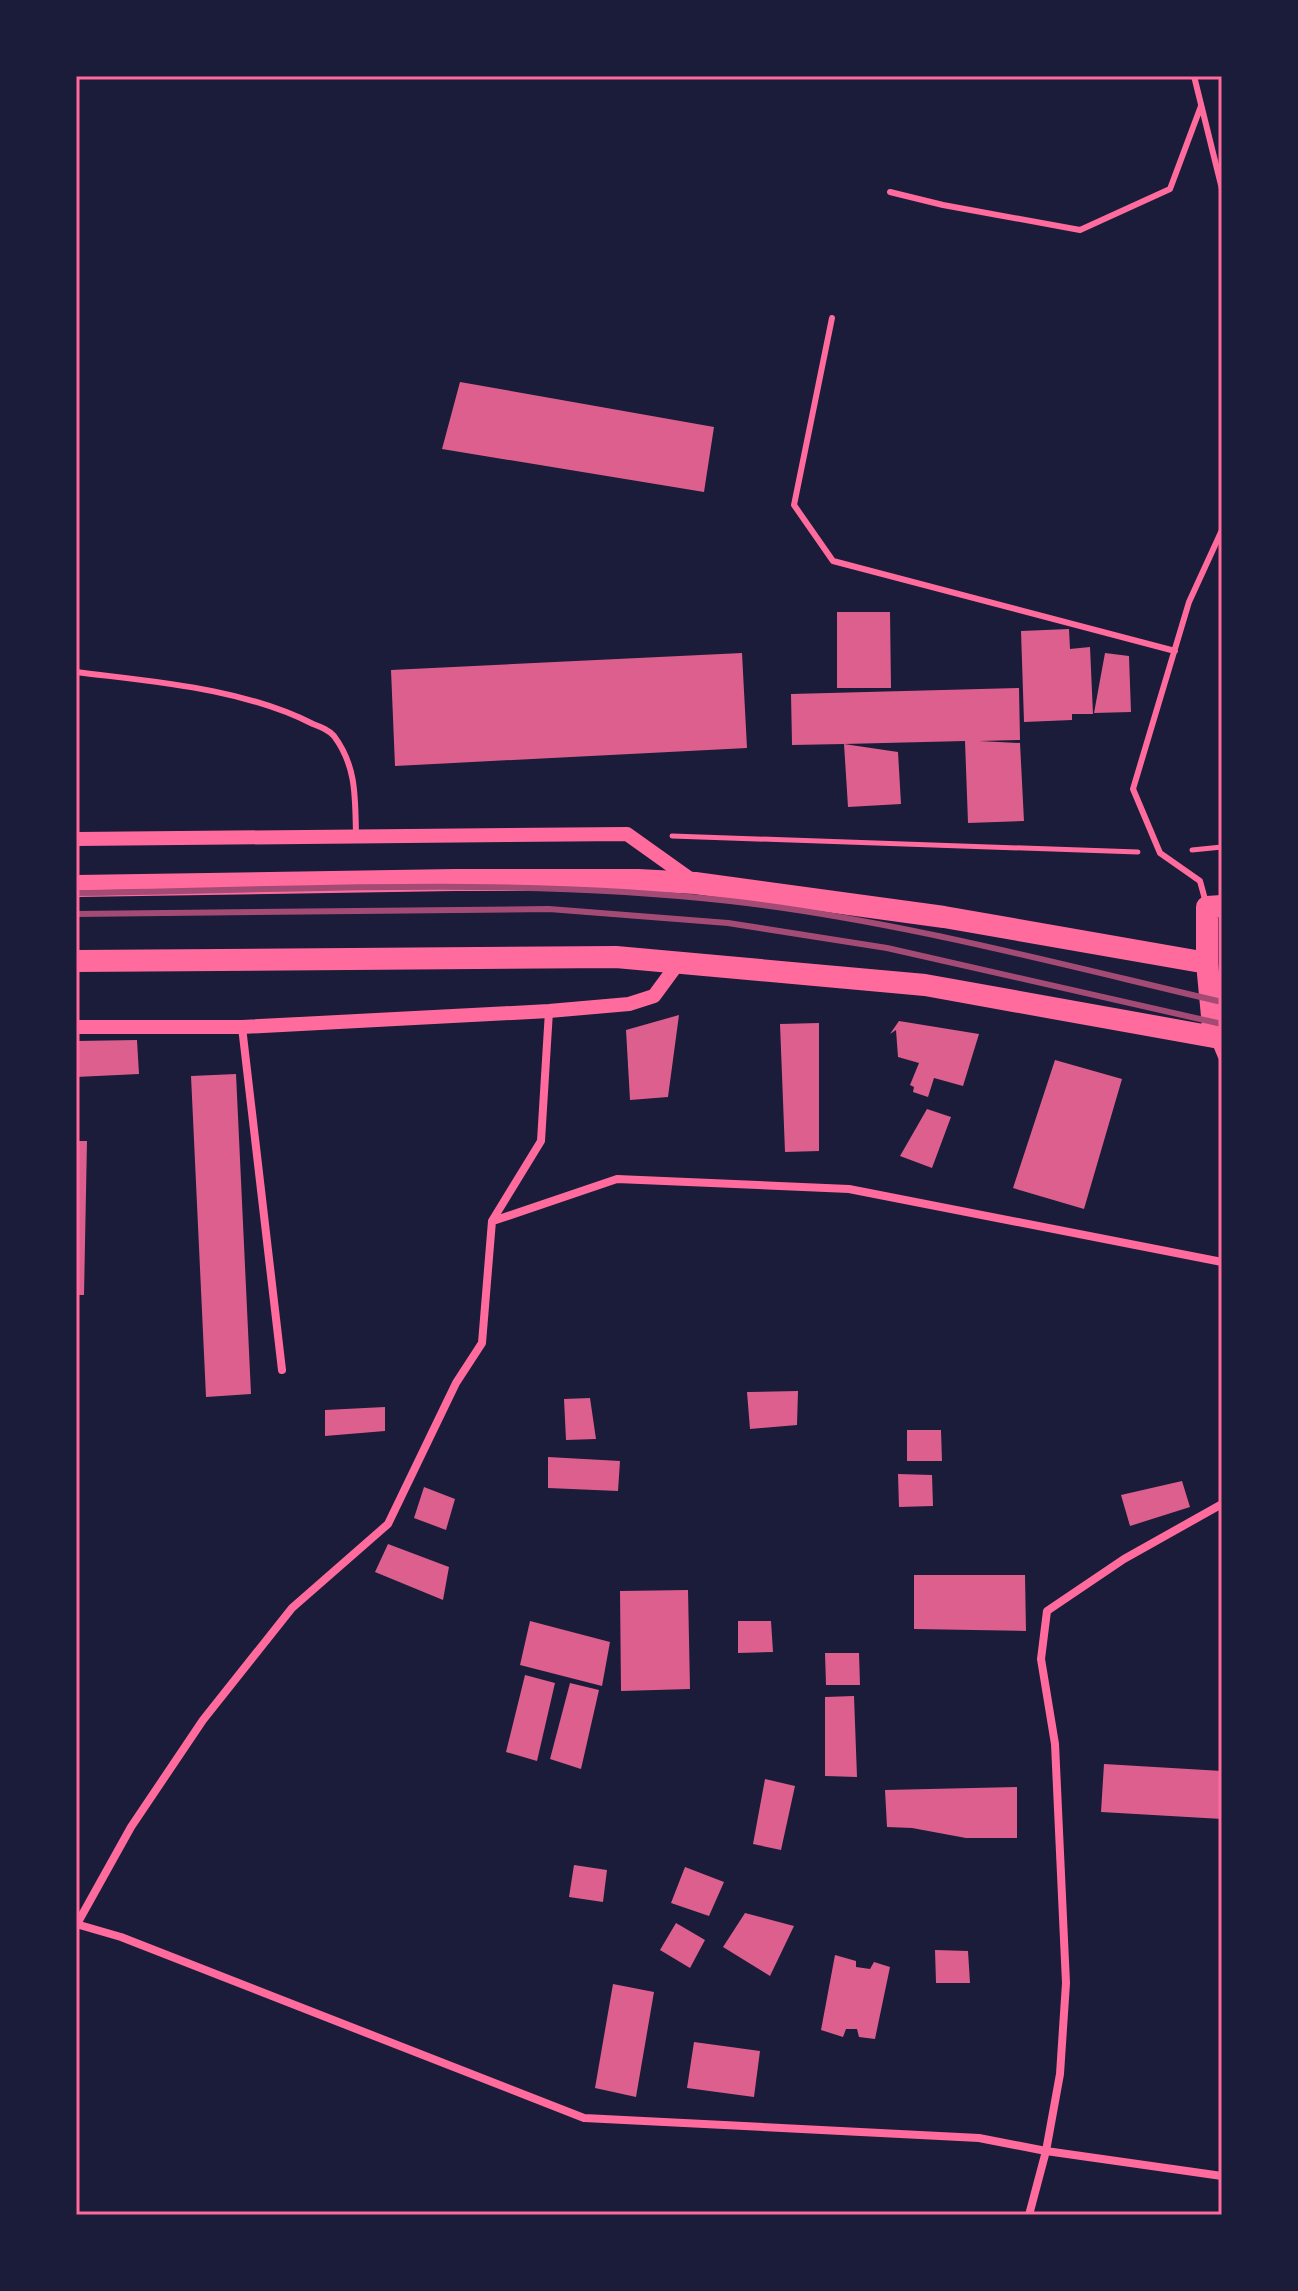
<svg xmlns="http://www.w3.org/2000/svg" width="1298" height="2291" font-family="'Varela Round',sans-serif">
  <rect width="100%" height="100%" fill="#1b1b3a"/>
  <path fill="#dd5f8e" d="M 460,382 L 714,427 L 704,492 L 442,449 Z
    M 837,612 L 890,612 L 891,688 L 837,688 Z
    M 1069,629 L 1070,649 L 1090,647 L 1093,714 L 1072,714 L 1072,720 L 1024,722 L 1021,631 Z
    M 742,653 L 747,748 L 395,766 L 391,670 Z
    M 1105,653 L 1129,656 L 1131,712 L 1094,713 Z
    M 1019,688 L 1020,740 L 979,741 L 1020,743 L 1024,821 L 968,823 L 965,741 L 844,744 L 898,752 L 901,804 L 848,807 L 844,744 L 792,745 L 791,694 Z
    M 679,1015 L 668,1097 L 630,1100 L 626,1030 Z
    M 899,1021 L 979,1034 L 963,1086 L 934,1078 L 928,1097 L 913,1092 L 914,1087 L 910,1085 L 919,1063 L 898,1057 L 896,1030 L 890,1034 Z
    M 819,1023 L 819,1151 L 785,1152 L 780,1024 Z
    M 137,1040 L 139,1074 L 76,1077 L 76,1041 Z
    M 1055,1060 L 1122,1079 L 1084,1209 L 1013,1188 Z
    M 236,1074 L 251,1394 L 206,1397 L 191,1076 Z
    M 927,1109 L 951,1117 L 932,1168 L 900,1156 Z
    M 76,1141 L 87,1141 L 84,1295 L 76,1295 Z
    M 798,1391 L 797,1425 L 750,1429 L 747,1392 Z
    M 590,1398 L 596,1439 L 566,1440 L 564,1399 Z
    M 385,1407 L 385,1431 L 325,1436 L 325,1410 Z
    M 907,1430 L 941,1430 L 942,1461 L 907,1461 Z
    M 548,1457 L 620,1461 L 618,1491 L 548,1488 Z
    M 898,1474 L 932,1475 L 933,1506 L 899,1507 Z
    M 1182,1481 L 1190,1507 L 1130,1526 L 1121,1495 Z
    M 424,1487 L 455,1499 L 446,1530 L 414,1518 Z
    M 388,1544 L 449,1567 L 443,1600 L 375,1572 Z
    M 914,1575 L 1025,1575 L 1026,1631 L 914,1629 Z
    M 688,1590 L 690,1689 L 621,1691 L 620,1591 Z
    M 530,1621 L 610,1642 L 602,1686 L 520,1665 Z
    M 738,1621 L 771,1621 L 773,1652 L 738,1653 Z
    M 825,1653 L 859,1653 L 860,1685 L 826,1685 Z
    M 525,1675 L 555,1683 L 537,1761 L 506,1752 Z
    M 570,1683 L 599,1690 L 581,1769 L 550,1759 Z
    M 854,1696 L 857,1777 L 825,1776 L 825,1697 Z
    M 1104,1764 L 1222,1771 L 1222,1819 L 1101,1812 Z
    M 765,1779 L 795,1786 L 781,1850 L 753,1844 Z
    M 1017,1787 L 1017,1838 L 966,1838 L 912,1828 L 887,1827 L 885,1790 Z
    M 574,1865 L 607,1870 L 603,1902 L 569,1897 Z
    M 685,1867 L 724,1882 L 709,1916 L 671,1903 Z
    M 745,1913 L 794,1926 L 770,1976 L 723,1947 Z
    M 676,1923 L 705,1940 L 690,1968 L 660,1950 Z
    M 935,1950 L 968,1951 L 970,1983 L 936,1983 Z
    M 835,1955 L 856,1961 L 856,1967 L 870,1969 L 874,1962 L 890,1967 L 875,2039 L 859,2037 L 857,2029 L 846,2029 L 843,2037 L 821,2030 Z
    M 613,1984 L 654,1992 L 636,2097 L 595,2088 Z
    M 694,2042 L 760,2051 L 754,2097 L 687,2088 Z"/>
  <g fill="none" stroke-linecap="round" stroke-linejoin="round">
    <path stroke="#ff6b9d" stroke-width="5" d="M 672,836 L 1138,852
      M 1192,850 L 1222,847"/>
    <path stroke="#ff6b9d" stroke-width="6" d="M 1194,76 L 1222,189
      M 890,192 L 943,205 L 1080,230 L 1170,189 L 1201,106
      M 832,318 L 794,505 L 833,561 L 1175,651
      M 76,672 C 155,682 242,688 313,724 C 321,727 329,730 334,736 C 357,767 355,798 356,835
      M 1206,903 L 1200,881 L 1160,853 L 1133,789 L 1189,602 L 1222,530"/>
    <path stroke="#ff6b9d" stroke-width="8" d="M 242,1027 L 282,1370
      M 1214,1038 L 1222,1057
      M 493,1221 L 617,1179 L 849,1189 L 1222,1262
      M 76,1924 L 121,1937 L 584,2118 L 979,2138 L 1046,2151 L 1222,2176
      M 77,1924 L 131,1827 L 203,1720 L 292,1608 L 388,1524 L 456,1383 L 482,1343 L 492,1221 L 541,1141 L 549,1011
      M 1029,2215 L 1046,2151 L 1060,2074 L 1066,1983 L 1055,1744 L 1041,1659 L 1047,1611 L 1124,1559 L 1222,1504"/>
    <path stroke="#ff6b9d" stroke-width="14" d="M 76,839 L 627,834 L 693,881
      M 76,1027 L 242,1027 L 549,1011 L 629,1004 L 654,996 L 679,962"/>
    <path stroke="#ff6b9d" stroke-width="22" d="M 76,886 L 455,880 L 638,880 L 695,883 L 944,917 L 1207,963
      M 76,961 L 616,957 L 925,985 L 1214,1037 L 1207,963 L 1207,907 L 1222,906"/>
    <path stroke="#a44b75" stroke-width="6" d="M 76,893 C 293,890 513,877 730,901 C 896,920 1059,964 1222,1002
      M 76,914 L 549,909 L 728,923 L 887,948 L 1222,1024"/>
  </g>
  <rect width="1298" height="2291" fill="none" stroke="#1b1b3a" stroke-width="156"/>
  <rect x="78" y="78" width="1142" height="2135" fill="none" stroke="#ff6b9d" stroke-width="3"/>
</svg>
